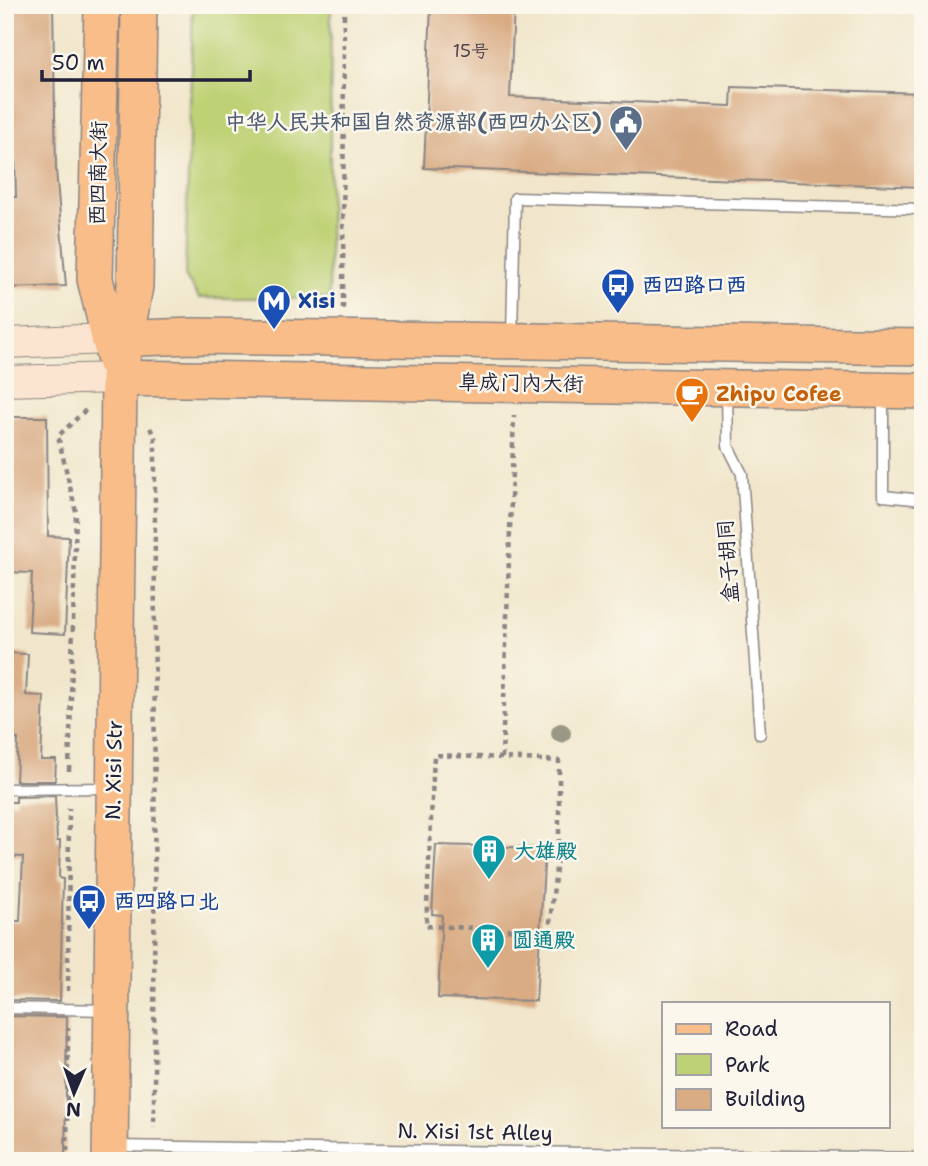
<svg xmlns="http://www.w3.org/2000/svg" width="928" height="1166" font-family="'Shantell Sans','LXGW WenKai TC',sans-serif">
  <rect width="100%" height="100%" fill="#fbf7ec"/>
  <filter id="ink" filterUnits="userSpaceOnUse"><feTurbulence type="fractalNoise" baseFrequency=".0143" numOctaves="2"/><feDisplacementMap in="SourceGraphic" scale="14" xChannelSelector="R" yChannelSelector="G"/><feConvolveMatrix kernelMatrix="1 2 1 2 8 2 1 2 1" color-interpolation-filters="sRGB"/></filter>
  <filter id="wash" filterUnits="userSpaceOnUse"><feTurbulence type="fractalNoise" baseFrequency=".00686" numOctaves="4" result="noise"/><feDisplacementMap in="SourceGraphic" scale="28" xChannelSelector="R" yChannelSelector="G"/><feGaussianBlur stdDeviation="1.57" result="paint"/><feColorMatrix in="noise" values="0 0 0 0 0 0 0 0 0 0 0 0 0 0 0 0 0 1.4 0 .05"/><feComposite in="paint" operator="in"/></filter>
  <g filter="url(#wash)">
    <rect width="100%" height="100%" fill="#f1e6cb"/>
    <path fill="#bed175" stroke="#707a58" stroke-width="2" d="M 193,5 L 331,5 L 329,298 L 199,298 L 185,276 Z"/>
    <g id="blocks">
      <path fill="#d9ac84" d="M 5,5 L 53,5 L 56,170 L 66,286 L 5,288 L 5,197 L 16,197 L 15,153 L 5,153 Z
        M 431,5 L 514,5 L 510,97 L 731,106 L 732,87 L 923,93 L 923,187 L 424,168 Z
        M 5,417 L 47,417 L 48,536 L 69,537 L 65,634 L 29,632 L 32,573 L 5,572 Z
        M 5,653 L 28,654 L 26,695 L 44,696 L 41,760 L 56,760 L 55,781 L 16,781 L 18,739 L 5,738 Z
        M 55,796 L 57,841 L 60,841 L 59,878 L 63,879 L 60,1001 L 5,1000 L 5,921 L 20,921 L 23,857 L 5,856 L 5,802 L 16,802 L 16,797 Z
        M 436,845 L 545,848 L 536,1001 L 438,998 L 442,915 L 432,914 Z
        M 5,1016 L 67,1017 L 65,1161 L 5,1161 Z"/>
    </g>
  </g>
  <g filter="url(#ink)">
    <use href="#blocks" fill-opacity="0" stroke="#8a8483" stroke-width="2"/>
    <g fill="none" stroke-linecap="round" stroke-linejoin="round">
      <g stroke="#8a8483" stroke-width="13">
        <path id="service" d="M 512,337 L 515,198 L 923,209
          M 727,393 L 728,446 L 742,474 L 760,734
          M 883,396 L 883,496 L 923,500
          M 5,789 L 111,788
          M 5,1008 L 109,1010
          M 114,1146 L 923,1158"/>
      </g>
      <g stroke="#8a8483" stroke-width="32">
        <path id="secondary" d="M 5,343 L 109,339
          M 5,381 L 119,378"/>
      </g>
      <g stroke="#8a8483" stroke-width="38">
        <path id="primary" d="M 102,5 L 95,279 L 115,361
          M 109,339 L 194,336 L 923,347
          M 119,378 L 923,391
          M 110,1161 L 119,378 L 135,286 L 139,5"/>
      </g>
      <path stroke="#8a8483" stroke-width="4.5" stroke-dasharray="5 5" stroke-linecap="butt" d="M 343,309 L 344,5
        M 150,428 L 155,437 L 154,1128
        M 502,758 L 434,755 L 426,926 L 549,931 L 559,841 L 559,761 L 502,758 L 514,415
        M 69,771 L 76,512 L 58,436 L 89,407
        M 68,991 L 69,808
        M 67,1161 L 68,1028"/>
      <use href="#service" stroke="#fff" stroke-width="10"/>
      <use href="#secondary" stroke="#fce5d0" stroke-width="30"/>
      <use href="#primary" stroke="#f8bd89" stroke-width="35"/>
    </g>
    <circle fill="#999785" cx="561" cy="733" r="10"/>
  </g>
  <defs>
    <g id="civic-pin" transform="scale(1.75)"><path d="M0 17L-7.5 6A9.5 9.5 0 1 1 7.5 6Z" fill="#5c6f8a" stroke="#fbf7ec"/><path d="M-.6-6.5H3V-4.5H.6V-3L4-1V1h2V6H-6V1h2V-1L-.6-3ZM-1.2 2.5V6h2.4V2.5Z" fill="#fff"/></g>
    <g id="bus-pin" transform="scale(1.75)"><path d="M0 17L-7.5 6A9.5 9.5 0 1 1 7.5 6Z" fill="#1a4fb4" stroke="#fbf7ec"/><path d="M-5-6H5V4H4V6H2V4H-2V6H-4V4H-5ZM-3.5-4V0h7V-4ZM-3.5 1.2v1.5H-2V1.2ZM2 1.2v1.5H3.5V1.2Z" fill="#fff"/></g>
    <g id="metro-pin" transform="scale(1.75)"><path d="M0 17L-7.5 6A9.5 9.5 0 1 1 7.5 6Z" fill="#1a4fb4" stroke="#fbf7ec"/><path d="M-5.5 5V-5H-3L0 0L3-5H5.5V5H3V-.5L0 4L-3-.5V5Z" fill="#fff"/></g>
    <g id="cafe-pin" transform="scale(1.75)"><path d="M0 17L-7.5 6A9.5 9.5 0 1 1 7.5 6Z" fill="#e8710a" stroke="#fbf7ec"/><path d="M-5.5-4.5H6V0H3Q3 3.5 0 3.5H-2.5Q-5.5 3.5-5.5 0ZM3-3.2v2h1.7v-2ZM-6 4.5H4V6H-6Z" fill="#fff"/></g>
    <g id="building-pin" transform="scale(1.75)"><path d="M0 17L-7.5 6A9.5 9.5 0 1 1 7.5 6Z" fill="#0f9aa8" stroke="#fbf7ec"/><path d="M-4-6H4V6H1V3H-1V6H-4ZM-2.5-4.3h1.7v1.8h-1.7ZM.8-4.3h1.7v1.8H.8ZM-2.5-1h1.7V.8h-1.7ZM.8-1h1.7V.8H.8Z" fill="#fff"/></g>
  </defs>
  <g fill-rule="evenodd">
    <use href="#civic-pin" x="626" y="122"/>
    <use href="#bus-pin" x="618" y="285"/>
    <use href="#metro-pin" x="274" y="301"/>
    <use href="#cafe-pin" x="692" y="394"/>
    <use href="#building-pin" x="489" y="851"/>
    <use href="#bus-pin" x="89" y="901"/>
    <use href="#building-pin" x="488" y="940"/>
  </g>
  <g text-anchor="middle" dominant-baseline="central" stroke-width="5" stroke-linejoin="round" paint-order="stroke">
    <g font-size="18" fill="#50444d">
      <text x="471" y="51">15号</text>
    </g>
    <g font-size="21" font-weight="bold" fill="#4e5e75" stroke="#fbf7ec" text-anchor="end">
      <text x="602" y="122">中华人民共和国自然资源部(西四办公区)</text>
    </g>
    <g font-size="21" fill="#22223b" stroke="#fbf7ec">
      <text transform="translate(98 173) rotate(-89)">西四南大街</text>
      <text transform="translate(521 383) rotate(1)">阜成门内大街</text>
      <text transform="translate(728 561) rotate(-94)">盒子胡同</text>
      <text transform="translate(114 770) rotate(-89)">N. Xisi Str</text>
      <text transform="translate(475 1132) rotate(1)">N. Xisi 1st Alley</text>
    </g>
    <g font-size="21" font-weight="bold" fill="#164399" stroke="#fbf7ec" text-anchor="start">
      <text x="642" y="285">西四路口西</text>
      <text x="298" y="301">Xisi</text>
      <text x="114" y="901">西四路口北</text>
    </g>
    <g font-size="21" font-weight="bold" fill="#c56008" stroke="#fbf7ec" text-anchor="start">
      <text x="716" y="394">Zhipu Cofee</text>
    </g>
    <g font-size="21" font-weight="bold" fill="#0d838f" stroke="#fbf7ec" text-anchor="start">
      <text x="514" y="851">大雄殿</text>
      <text x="512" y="940">圆通殿</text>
    </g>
  </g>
  <rect width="928" height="1166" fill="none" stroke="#fbf7ec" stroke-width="28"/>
  <rect x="662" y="1002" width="228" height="126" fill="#fbf7ec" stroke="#a4a2a5" stroke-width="2"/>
  <rect x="676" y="1024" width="35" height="10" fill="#f8bd89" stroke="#a4a2a5" stroke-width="2"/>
  <text x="725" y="1036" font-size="21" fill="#22223b">Road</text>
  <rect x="676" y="1054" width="35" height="21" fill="#bed175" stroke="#a4a2a5" stroke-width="2"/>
  <text x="725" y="1072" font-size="21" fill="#22223b">Park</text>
  <rect x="676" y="1089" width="35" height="21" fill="#d9ac84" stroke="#a4a2a5" stroke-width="2"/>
  <text x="725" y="1106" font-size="21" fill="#22223b">Building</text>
  <g transform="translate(74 1093) rotate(182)" stroke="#fbf7ec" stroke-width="5" paint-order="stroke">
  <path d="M0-5L12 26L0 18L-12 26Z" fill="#22223b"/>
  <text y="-10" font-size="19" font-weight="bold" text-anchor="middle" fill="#22223b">N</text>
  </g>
  <path d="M42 70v10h208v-10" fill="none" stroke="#22223b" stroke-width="3.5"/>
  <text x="52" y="70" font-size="21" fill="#22223b" stroke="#fbf7ec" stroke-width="5" paint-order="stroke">50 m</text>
</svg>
